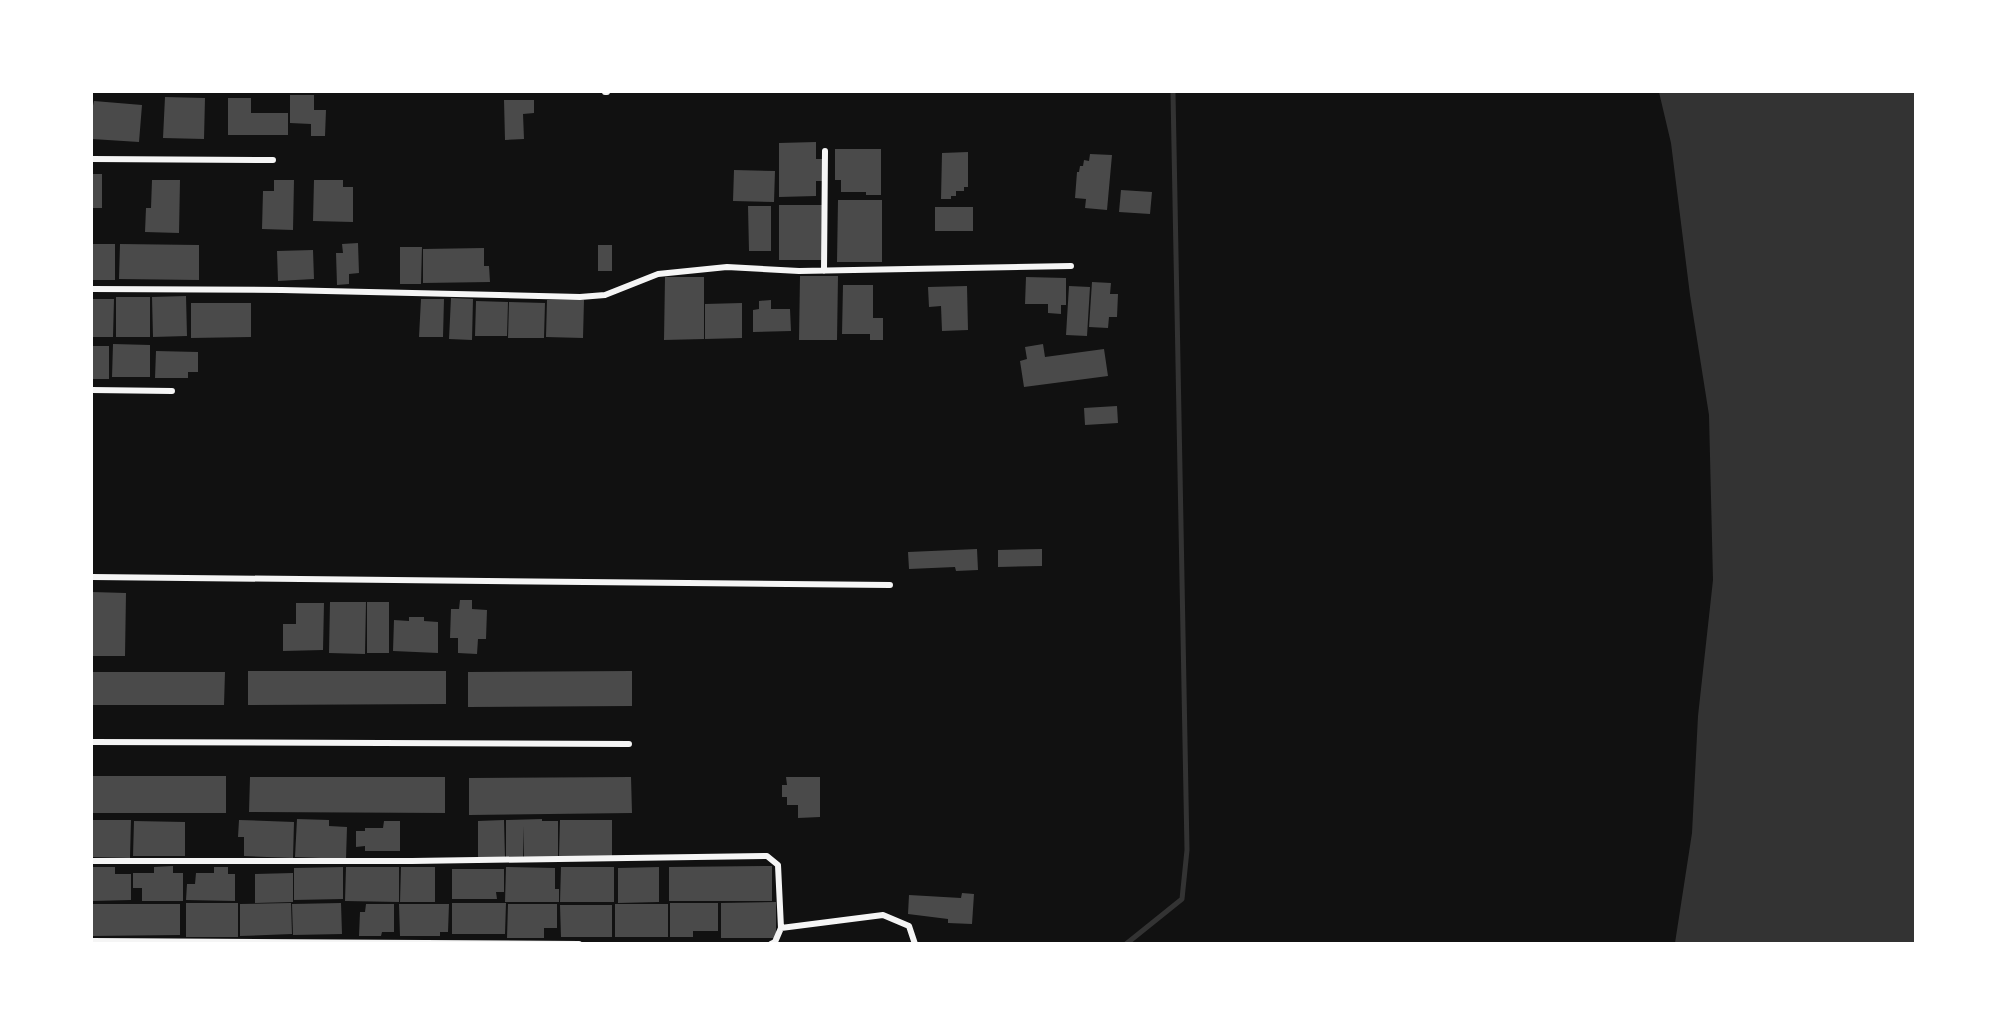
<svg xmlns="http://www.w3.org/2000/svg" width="2007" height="1035" font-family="'Noto Serif',serif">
  <rect width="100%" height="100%" fill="#111"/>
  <path fill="#333" d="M 1659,92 L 1915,92 L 1915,943 L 1675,943 L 1692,833 L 1698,716 L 1713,580 L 1709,415 L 1690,295 L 1671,143 Z"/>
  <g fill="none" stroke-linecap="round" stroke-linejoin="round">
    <path stroke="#333" stroke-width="5" d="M 1126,944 L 1182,899 L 1187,850 L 1173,92"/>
  </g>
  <path fill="#4a4a4a" d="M 290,95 L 314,95 L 314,110 L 326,110 L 325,136 L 311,136 L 311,124 L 290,123 Z
    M 165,97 L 205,98 L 204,139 L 163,138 Z
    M 228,98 L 251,98 L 251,113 L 288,113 L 288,135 L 228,135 Z
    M 504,100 L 534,100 L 534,113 L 523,114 L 524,139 L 505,140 Z
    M 94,101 L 142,105 L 139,142 L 92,139 L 92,110 Z
    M 816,142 L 816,159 L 824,159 L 824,181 L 816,181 L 816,196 L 779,197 L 779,143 Z
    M 835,149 L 881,149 L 881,195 L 866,195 L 866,192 L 841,192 L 841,180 L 835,180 Z
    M 968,152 L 968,187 L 964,187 L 964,191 L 956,191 L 956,196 L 951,196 L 951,199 L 941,199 L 942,153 Z
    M 1090,154 L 1112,155 L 1107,210 L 1085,208 L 1086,199 L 1075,198 L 1077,172 L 1079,172 L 1080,166 L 1083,166 L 1084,160 L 1089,161 Z
    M 734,170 L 775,171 L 774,202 L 733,201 Z
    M 92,174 L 102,174 L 102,208 L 92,208 Z
    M 152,180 L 180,180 L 179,233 L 145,232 L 146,208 L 151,208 Z
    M 274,180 L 294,180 L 293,230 L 262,229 L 263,191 L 274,191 Z
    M 314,180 L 343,180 L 343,187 L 353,187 L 353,222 L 313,221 Z
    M 1121,190 L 1152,192 L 1150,214 L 1119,212 Z
    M 838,200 L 882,200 L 882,262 L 837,262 Z
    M 779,205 L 822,205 L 821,260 L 779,260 Z
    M 748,206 L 771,206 L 771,251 L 749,251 Z
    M 935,207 L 973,207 L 973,231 L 935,231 Z
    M 358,243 L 359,273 L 349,274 L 349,284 L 337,285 L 336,253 L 343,253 L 342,244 Z
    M 92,244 L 115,244 L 115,280 L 92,280 Z
    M 120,244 L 199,245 L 199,280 L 119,279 Z
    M 598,245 L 612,245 L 612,271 L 598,271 Z
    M 400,247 L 422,247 L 421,284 L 400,284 Z
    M 484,248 L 484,266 L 489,266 L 490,282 L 423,283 L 423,249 Z
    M 313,250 L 314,279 L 278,281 L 277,251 Z
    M 800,276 L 838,276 L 837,340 L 799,340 Z
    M 665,277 L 704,277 L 704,339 L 664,340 Z
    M 1026,277 L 1066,278 L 1066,305 L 1061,305 L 1061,314 L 1048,313 L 1048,304 L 1025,304 Z
    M 1092,282 L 1111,283 L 1110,294 L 1118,294 L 1117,317 L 1109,317 L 1108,328 L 1089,327 Z
    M 843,285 L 873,285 L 873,318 L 883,318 L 883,340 L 870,340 L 870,334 L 842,334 Z
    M 967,286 L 968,330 L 942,331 L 941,306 L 929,307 L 928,287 Z
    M 1069,286 L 1090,287 L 1087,336 L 1066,335 Z
    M 186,296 L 187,336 L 153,337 L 152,297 Z
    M 116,297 L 150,297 L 150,337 L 116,337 Z
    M 451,298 L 473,299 L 472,340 L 449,339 Z
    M 92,299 L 114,299 L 113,337 L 92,337 Z
    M 421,299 L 444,299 L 443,337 L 419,337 Z
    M 547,300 L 584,300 L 583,338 L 546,337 Z
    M 771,300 L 771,309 L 790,309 L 791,331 L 753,332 L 753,310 L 759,309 L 759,301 Z
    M 476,301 L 508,302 L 507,336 L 475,336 Z
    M 509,302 L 545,303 L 544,338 L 508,338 Z
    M 191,303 L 251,303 L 251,337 L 191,338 Z
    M 742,303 L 742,338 L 705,339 L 705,304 Z
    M 113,344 L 150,345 L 150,377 L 112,377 Z
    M 1043,344 L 1045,357 L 1104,349 L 1108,376 L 1024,387 L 1020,361 L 1027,359 L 1025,347 Z
    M 92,346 L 109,346 L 109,379 L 92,379 Z
    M 156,351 L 198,352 L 198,372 L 188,372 L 188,378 L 155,378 Z
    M 1117,406 L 1118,423 L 1085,425 L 1084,408 Z
    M 977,549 L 978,570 L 956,571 L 955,567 L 909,569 L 908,552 Z
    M 1042,549 L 1042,566 L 998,567 L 998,550 Z
    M 92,592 L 126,593 L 125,656 L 92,656 Z
    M 460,600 L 472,600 L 472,609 L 487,610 L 486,639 L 478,639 L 477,654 L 458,653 L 458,638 L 450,638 L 451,609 L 459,609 Z
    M 330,602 L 366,602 L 365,654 L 329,653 Z
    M 367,602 L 389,602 L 389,653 L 367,653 Z
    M 296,603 L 324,603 L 323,650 L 283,651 L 283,624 L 296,624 Z
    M 409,617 L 424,617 L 424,621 L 438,622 L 438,653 L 393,651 L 394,620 L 409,621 Z
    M 248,671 L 446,671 L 446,704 L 248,705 Z
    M 632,671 L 632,706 L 468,707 L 468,672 Z
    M 92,672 L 225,672 L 224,705 L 92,705 Z
    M 92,776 L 226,776 L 226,813 L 92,813 Z
    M 250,777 L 445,777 L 445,813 L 249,812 Z
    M 631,777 L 632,813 L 469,815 L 469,778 Z
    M 786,777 L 820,777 L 820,817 L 798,818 L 798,805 L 787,805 L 787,797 L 782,797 L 782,785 L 787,785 Z
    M 297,819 L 329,820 L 329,826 L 347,827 L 346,859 L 295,857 Z
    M 542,819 L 542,821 L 558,821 L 558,857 L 524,858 L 523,826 L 523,858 L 506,858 L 506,820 Z
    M 92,820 L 131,820 L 130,858 L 92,857 Z
    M 239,820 L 294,822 L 293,858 L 244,856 L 244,837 L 238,837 Z
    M 504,820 L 505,858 L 478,858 L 478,821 Z
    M 560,820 L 612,820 L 612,857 L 559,857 Z
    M 134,821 L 185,822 L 185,856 L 133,856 Z
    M 384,821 L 400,821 L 400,851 L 365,851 L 365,846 L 356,847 L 356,831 L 365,831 L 365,828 L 383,828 Z
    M 173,866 L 173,873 L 183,873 L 183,901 L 142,901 L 142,888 L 133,888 L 133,873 L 154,873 L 154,867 Z
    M 772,866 L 772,901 L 669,901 L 669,867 Z
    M 92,867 L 115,867 L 115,874 L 131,874 L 131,900 L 92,901 Z
    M 214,867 L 228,867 L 228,874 L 235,874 L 235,901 L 186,900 L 187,884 L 195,884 L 196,873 L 214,873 Z
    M 343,867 L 343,899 L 294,900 L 294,868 Z
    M 346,867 L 399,867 L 399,902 L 345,901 Z
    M 401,867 L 435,867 L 435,902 L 400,902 Z
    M 506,867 L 555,868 L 555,889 L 559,889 L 559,902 L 505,902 Z
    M 561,867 L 614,867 L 614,902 L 560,902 Z
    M 659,867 L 659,902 L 618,903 L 618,868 Z
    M 452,869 L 504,869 L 504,892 L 496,892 L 497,899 L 452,899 Z
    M 293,873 L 293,902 L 255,903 L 255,874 Z
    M 962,893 L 974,894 L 972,924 L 948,923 L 948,919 L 908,914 L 909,895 L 961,898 Z
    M 776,902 L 776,938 L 721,938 L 721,903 Z
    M 186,903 L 238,903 L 238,937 L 186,937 Z
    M 291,903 L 292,934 L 240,936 L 240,904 Z
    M 341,903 L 342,934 L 293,935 L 292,904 Z
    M 452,903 L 506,903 L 505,934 L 452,934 Z
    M 670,903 L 718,903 L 718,931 L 693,931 L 693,937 L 670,937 Z
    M 92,904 L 180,904 L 180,935 L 92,936 Z
    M 366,904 L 394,904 L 394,932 L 382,932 L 381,936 L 359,936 L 360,912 L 365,912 Z
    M 399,904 L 449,904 L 448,932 L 440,932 L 440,936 L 400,936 Z
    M 508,904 L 557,904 L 557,928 L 544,928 L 544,938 L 507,938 Z
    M 615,904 L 668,904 L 668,937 L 615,937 Z
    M 560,905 L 612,905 L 612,937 L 561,937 Z"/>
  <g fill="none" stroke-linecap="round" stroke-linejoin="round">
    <path stroke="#f5f5f5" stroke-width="6" d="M 605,92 L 607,92
      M 92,159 L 273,160
      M 824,271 L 825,151
      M 92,289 L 282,290 L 580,297 L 605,295 L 658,274 L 727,267 L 799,271 L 1071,266
      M 92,390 L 172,391
      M 92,577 L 890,585
      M 92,742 L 629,744
      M 92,861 L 412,861 L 767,856 L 778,865 L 781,928 L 775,942 L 771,944
      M 781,928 L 883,915 L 909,926 L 915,944
      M 92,941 L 579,944"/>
  </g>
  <rect width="2007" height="1035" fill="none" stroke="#ffffff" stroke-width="186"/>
</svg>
